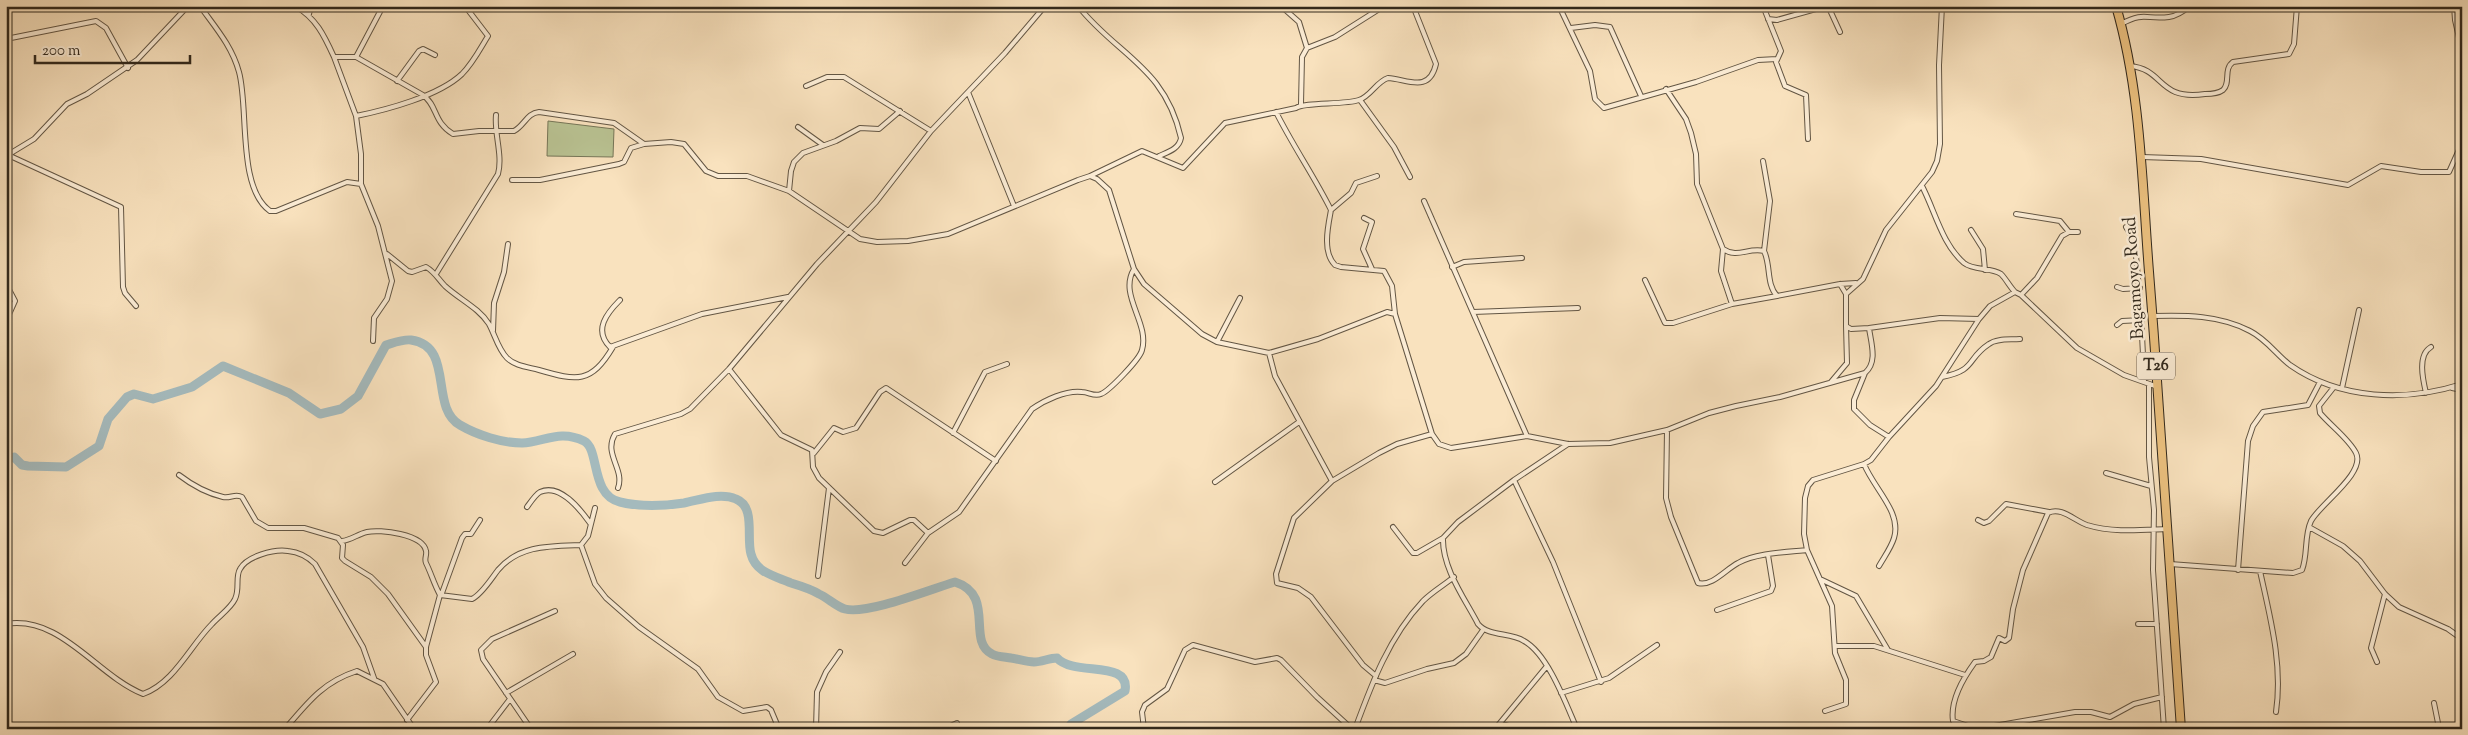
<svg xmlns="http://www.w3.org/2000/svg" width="2468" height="735" font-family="'Sorts Mill Goudy',serif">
  <rect width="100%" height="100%" fill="#f9e2be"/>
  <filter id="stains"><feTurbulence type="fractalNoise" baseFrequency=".004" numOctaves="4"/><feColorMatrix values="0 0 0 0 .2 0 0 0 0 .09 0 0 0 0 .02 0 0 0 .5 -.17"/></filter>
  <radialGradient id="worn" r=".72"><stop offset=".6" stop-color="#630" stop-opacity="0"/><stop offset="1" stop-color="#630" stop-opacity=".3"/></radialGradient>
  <path fill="#bac494" stroke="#767658" d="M 548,121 L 614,129 L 613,157 L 547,156 Z"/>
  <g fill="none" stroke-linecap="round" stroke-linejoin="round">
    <path stroke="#a4babd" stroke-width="9" d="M 6,459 L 14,457 L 22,465 L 28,466 L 66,467 L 99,446 L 108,419 L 127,397 L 134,394 L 153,399 L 192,387 L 223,366 L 289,393 L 320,414 L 341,409 L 358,396 L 386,345 C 393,343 404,339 411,340 C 455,346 429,408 460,425 C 477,435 502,443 522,443 C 544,442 560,429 584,441 C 600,449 590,495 620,502 C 640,507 664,506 684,503 C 700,500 720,492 736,499 C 756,507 746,537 751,554 C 756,573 775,576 791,583 C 801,586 811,589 819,594 C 828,598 837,607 845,609 C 867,615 931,589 955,582 C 996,595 966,641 992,654 C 997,657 1006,657 1011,658 C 1018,659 1027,662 1034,662 C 1042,662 1049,658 1057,658 C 1074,677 1131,659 1125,691 L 1071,724 L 1068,729"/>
    <g stroke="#635644" stroke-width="6">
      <path id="street" d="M 200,6 C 215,27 232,46 239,72 C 249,108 237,188 270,211 L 276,211 L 347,182 L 361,184
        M 295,6 C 316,18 324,35 334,57 L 356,57 L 423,95 C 438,106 433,122 453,134 L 479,131 L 514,131 C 524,126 527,113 539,112 L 614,123 L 644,144 L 671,142 L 684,144 L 706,171 L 718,176 L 747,176 L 789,191 L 860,239 L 877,242 L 908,241 L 948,234 L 1078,180 L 1090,176 L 1097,179 L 1109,190 L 1134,269 L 1144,284 L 1202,334 L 1217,342 L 1269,353 L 1318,339 L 1387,312 L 1395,314 L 1432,434 L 1439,444 L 1451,448 L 1527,436 L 1568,444 L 1610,443 L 1667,430 L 1709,413 L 1736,406 L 1780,397 L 1865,373 C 1878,362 1871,343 1869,328 L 1940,318 L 1979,319 L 1990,306 L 2015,292 L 2021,295 L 2077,348 L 2124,375 L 2158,387
        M 1078,6 C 1118,56 1165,67 1181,138 C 1179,149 1168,152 1159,156
        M 1281,6 L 1299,22 L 1307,48
        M 1559,6 L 1590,71 L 1595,99 L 1604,108 L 1696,82 L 1758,60 L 1777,59
        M 1763,6 L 1781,51 L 1776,62 L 1785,86 L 1806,95 L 1808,139
        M 2454,6 L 2455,20 L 2462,51
        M 309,14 L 311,6
        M 1768,19 L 1777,20 L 1823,7 L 1829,8 L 1840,32
        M 2121,24 C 2145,11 2146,20 2169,17 C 2177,16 2184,11 2190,6
        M 1571,28 L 1595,25 L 1610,27 L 1641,96
        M 6,39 L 96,21 L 106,28 L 128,68
        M 334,57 L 356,116 L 361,154 L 361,184 L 378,226 L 392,281 L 387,299 L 374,318 L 373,341
        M 356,57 L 383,6
        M 2130,66 C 2165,69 2157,101 2205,94 C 2210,94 2219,93 2223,90 C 2231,83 2223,69 2233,62 L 2289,54 L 2294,44 L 2297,6
        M 397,81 L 419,51 L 423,49 L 435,55
        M 806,86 L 827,77 L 844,77 L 931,131
        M 1666,89 L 1686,119 L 1691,133 L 1696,154 L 1697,184 L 1723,249 L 1721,271 L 1732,304
        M 968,92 L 1014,206
        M 1360,100 L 1394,147 L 1410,177
        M 1301,104 L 1302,57 L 1307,48 L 1335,37 L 1384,6
        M 1276,112 C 1293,146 1314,176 1331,210
        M 356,116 C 386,110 439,96 462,74 C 473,63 480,49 488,36 L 465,6
        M 798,127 L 823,145
        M 8,155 L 121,207 L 123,287 L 125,293 L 136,306
        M 6,156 L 34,139 L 67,104 L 87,94 L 137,60 L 188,6
        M 2142,157 L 2201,159 L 2348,185 L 2381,166 L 2421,172 L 2449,172 L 2462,143
        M 1763,161 L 1770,201 L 1764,251
        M 1090,176 L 1142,151 L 1183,168 L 1225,123 L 1296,108 C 1304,102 1345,105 1359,100 C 1371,96 1376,82 1388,78 C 1407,79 1429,94 1436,64 L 1413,6
        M 1377,176 L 1356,183 L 1351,193 L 1331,210 C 1328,226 1322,252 1335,265 L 1341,267 L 1384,271 L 1392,286 L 1395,314
        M 512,180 L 540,180 L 619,164 L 624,162 L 631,148 L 644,144
        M 1922,186 C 1935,211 1942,244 1964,263 C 1974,271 1991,267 2001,274 C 2006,279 2010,287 2015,292
        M 789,191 L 791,171 L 794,162 L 803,153 L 836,141 L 860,128 L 879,129 L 900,111
        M 1424,201 L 1527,436
        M 2016,214 L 2060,221 L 2069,232
        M 1364,218 L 1372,222 L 1363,249 L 1372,269
        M 2126,227 C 2137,243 2136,259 2138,278 C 2141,313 2143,347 2144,382
        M 1971,230 L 1983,249 L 1985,270
        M 1723,249 C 1738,259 1748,247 1764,251 C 1771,265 1766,284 1777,296 L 1840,284 L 1856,283
        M 387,254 L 408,271 L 412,272 L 426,267 C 435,272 438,279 445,286 C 459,299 479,308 489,324 C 495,335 498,349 507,358 C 515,366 528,367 539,370 C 577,381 591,384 613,347
        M 1452,267 L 1464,262 L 1522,258
        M 436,274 L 498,174 C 503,155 494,134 496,115
        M 1645,280 L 1665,323 L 1673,323 L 1732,304 L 1777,296
        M 6,284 L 15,301 L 6,321
        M 1840,284 L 1846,294 L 1846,326 L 1851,329 L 1869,328
        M 2117,287 L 2123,289 L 2140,288
        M 1846,294 L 1863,279 L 1886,230 L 1932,172 L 1937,161 L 1940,144 L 1939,65 L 1942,6
        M 2021,295 L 2037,278 L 2062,236 L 2069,232 L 2078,232
        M 620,300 C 607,313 593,330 610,347 L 702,314 L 788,297
        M 1473,312 L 1578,308
        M 2153,316 C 2185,315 2220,315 2250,331 C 2266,339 2276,354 2290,365 C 2340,400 2406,402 2462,384
        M 2117,325 L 2122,321 L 2142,320
        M 493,331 L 494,303 L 504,272 L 508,244
        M 1217,342 L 1240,298
        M 1269,353 L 1275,376 L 1332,481
        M 729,369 L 781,435 L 812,450 L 813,467 L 819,478 L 874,531 L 883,533 L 910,520 L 914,520 L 928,533
        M 1865,373 L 1854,400 L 1854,409 L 1870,425 L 1889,437
        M 1942,377 C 1977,370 1966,359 1989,344 C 1997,338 2010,340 2020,339
        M 1831,382 L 1847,363 L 1846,326
        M 2149,384 L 2149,457 L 2154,510 L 2153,570 L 2164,729
        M 2342,388 L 2359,310
        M 2452,388 L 2462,390
        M 2426,393 C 2423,380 2417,355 2431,347
        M 1667,430 L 1666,498 L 1671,517 L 1698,583 C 1712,587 1726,569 1738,563 C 1755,553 1787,552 1807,550
        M 953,433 L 985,372 L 1007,364
        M 1568,444 L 1514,480 L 1458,522 L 1443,538 C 1442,568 1465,599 1478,624 C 1489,637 1510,632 1524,641 C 1548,654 1566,704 1577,729
        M 814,453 L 834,428 L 843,432 L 856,428 L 880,392 L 886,388 L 996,461
        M 1864,464 C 1874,489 1902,512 1894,538 C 1891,548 1884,557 1879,566
        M 2106,473 L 2151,486
        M 179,475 C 192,485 206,493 223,497 C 230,499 235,493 242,497 L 256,521 L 268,528 L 304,528 L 338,538 L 343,545 L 342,558 L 345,561 L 371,577 L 388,594 L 426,647
        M 1514,480 L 1553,562 L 1601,682
        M 1215,482 L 1299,422
        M 618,488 C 625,469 603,454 615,434 L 681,414 L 690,409 L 729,369 L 817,264 L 876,202 L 931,131 L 1005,53 L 1045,6
        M 527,507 C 530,503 535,495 540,492 C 560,483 580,509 590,523
        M 1978,520 L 1984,523 L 1989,521 L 2006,504 L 2049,512
        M 1393,527 L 1413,553 L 1417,553 L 1443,538
        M 2309,527 L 2343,546 L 2360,561 L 2385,594 L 2399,607 L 2448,629 L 2462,639
        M 342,541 C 351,540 358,534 367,532 C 380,529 423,534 426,551 C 427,555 424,559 426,563 C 431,573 434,584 440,595
        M 581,545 L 595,584 L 606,598 L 639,627 L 698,669 L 718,697 L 743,711 L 767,707 L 771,710 L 779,729
        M 905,563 L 928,533 L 959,512 L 1032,409 C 1045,400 1066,390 1082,392 C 1089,392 1094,397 1101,394 C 1109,391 1140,359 1142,350 C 1150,323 1118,295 1134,269
        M 2170,564 L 2293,573 L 2302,570 C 2308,555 2304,536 2311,521 C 2320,504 2366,473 2356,453 C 2349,439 2331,426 2320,413 L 2319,406 L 2334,387
        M 2238,570 L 2248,441 L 2253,426 L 2263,412 L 2308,405 L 2320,382
        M 2260,571 C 2270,617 2283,664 2276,712
        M 818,576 L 829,488
        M 1820,579 L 1856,596 L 1888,650
        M 442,593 L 462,538 L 465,534 L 471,534 L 480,520
        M 1717,610 L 1771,591 L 1773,586 L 1768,555
        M 6,624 C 61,615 96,675 143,694 C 174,683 190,646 212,624 C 219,616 231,608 235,599 C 240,589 235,577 240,569 C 247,556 274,549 288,551 C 298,552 308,557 315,564 L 363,647 L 374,678
        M 2138,624 L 2157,624
        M 1835,646 L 1874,646 L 1965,675
        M 2377,662 L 2371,648 L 2385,594
        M 1376,676 L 1363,665 L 1311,597 L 1298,588 L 1277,583 L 1276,574 L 1294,518 L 1332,481 L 1379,453 L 1397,444 L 1432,434
        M 1374,680 L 1385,683 L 1427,669 L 1454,663 L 1466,654 L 1483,630
        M 506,693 L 573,654
        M 1561,693 L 1609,678 L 1657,645
        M 2434,703 L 2438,723 L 2437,729
        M 1825,711 L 1846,704 L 1846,680 L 1835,653 L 1832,606 L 1807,550 L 1804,534 L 1805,498 L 1808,486 L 1813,480 L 1864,464 L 1871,460 L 1889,437 L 1936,386 L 1979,319
        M 407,720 L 436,682 L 426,655 L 426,647 L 440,595 L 472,599 C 482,594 491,579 498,570 C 519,545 550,546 581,545 L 588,536 L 595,508
        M 1498,726 L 1506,725 L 1517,729
        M 285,729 C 308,702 323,682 357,671 L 383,684 L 414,729
        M 487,729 L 510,699
        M 531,729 L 483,659 L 481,650 L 492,639 L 555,611
        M 816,729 L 817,692 L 826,672 L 840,652
        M 913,729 L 917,729
        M 944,729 L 957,723
        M 1144,729 L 1142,712 L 1145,705 L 1167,689 L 1185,650 L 1193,645 L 1255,662 L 1277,658 L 1281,660 L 1317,697 L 1352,729
        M 1309,729 L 1346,725
        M 1355,729 C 1372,683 1389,637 1423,601 C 1432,592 1444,585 1454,577
        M 1495,729 L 1547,666
        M 1977,729 L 1953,721 C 1950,701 1964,677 1975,662 L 1984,661 L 1991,657 L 1999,638 L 2005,641 L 2009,638 L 2013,609 L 2023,570 L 2048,513 C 2061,506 2075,521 2087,525 C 2113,533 2141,530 2168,529
        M 1977,729 L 2075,712 L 2091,712 L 2110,717 L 2134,704 L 2162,697"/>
    </g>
    <g stroke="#31281c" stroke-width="10">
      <path id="highway" d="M 2116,6 C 2141,92 2142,183 2149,272 C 2161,424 2171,576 2181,729"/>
    </g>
    <use href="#street" stroke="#fbecd5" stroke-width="4"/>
    <use href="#highway" stroke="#ecc17f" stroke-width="8"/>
  </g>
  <g text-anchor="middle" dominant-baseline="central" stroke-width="5" stroke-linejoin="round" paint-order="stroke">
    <rect fill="#fbecd5" stroke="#6e6354" stroke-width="1" x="2137" y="352.5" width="38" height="27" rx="4"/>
    <g font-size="16" font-weight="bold" fill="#31281c">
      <text x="2156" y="366">T26</text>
    </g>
    <g font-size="18" fill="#31281c" stroke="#fbecd5">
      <text transform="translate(2135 278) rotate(-94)">Bagamoyo Road</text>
    </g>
  </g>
  <rect width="2468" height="735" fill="none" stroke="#f9e2be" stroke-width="25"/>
  <rect x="8" y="8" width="2453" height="720" fill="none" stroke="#31281c" stroke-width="2.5"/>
  <rect x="12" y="12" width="2443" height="710" fill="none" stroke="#31281c"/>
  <path d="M35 55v8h155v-8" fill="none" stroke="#31281c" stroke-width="2.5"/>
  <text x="42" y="55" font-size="15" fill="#31281c" stroke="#fbecd5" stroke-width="4" paint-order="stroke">200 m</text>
  <rect width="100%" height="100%" filter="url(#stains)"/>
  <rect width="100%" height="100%" fill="url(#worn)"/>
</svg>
